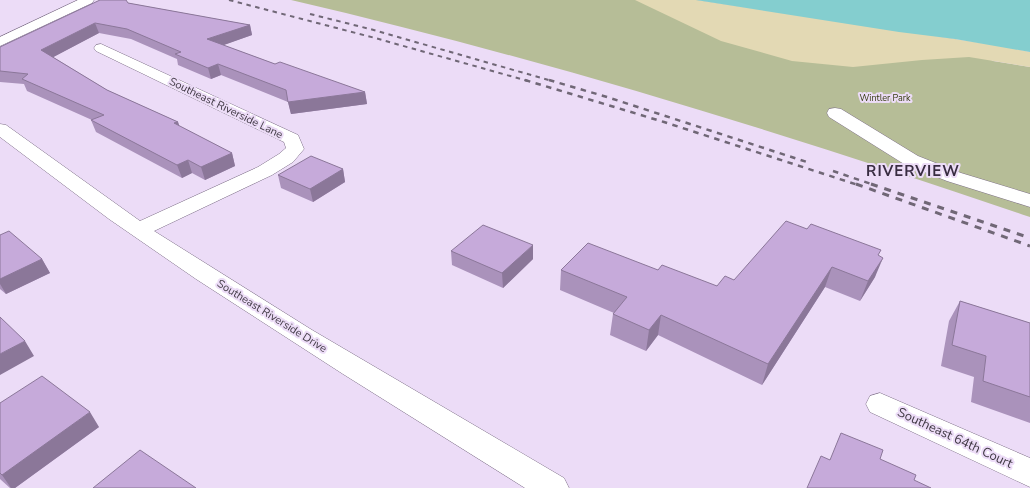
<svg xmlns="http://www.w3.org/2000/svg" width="1030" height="488" font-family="'Nunito Sans',sans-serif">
  <rect width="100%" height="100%" fill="#ecdcf7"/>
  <path fill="#b6bd97" d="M 291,0 L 696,0 L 899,32 L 955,39 L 993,61 L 1030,67 L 1030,217 C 787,134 541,58 291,0 Z"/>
  <path fill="#e3d9b4" d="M 635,0 L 696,0 L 1001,46 L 1030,52 L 1030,67 L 969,57 L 922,60 L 853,67 L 792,61 L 721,41 Z"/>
  <path fill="#84cecf" d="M 696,0 L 1030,0 L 1030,52 L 955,39 L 899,32 Z"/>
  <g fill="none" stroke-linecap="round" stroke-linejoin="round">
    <g stroke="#7d6f87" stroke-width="1">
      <path id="minor" d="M 78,0 L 94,0 L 92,3 L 0,46 L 0,37 Z
        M 101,44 L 298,135 L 304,149 L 293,162 L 272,175 L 154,231 L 312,330 L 564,478 L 569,488 L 525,488 L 343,374 L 196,279 L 109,219 L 0,137 L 0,124 L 6,125 L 140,221 L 258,167 L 279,154 L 286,148 L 284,142 L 96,51 L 94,48 L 96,45 Z
        M 835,108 L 841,109 L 918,156 L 961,173 L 1030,194 L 1030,207 L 947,181 L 904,164 L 829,117 L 827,113 L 829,109 Z
        M 880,393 L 1030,458 L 1030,487 L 870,412 L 866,404 L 870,396 Z"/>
    </g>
    <use href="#minor" fill="#fff" fill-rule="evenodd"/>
    <path stroke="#706776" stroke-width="2" stroke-dasharray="4.5 4.5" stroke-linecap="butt" d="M 229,0 L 375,38 L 528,81
      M 310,14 L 370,29 L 552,81"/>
    <path stroke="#706776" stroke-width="2.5" stroke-dasharray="5.5 5.5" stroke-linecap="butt" d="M 525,80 L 664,122 L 858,185
      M 549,80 L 607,97 L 810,163
      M 833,171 L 874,185"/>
    <path stroke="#706776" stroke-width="3" stroke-dasharray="7 7" stroke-linecap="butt" d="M 856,184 L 1030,246
      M 871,184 L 1030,238"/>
  </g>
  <path fill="#aa92bb" d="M 128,3 L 250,25 L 252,35 L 223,45 L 275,64 L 365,92 L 367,104 L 291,114 L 288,102 L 221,75 L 211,79 L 178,65 L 177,59 L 131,39 L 99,33 L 53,57 L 107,90 L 178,122 L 179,126 L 232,153 L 235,166 L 205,180 L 192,173 L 182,178 L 96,132 L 91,120 L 92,120 L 27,91 L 24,84 L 0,82 L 0,47 Z
    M 343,169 L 345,182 L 313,202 L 281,188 L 278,175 Z
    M 0,235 L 42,259 L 50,273 L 6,294 L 0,289 Z
    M 451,251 L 533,259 L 503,288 L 452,265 Z
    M 879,256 L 875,277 L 860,301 L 825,287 L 762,385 L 658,335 L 646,351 L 610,335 L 613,314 L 614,313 L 560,290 L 561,270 L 658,270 L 717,286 L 734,280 Z
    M 960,301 L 1030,323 L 1030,423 L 971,402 L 974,377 L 941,366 L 949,321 Z
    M 0,403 L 99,427 L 15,488 L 10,488 L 0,479 Z"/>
  <path fill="#8b7799" d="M 95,23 L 99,33 L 46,61 L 41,50 Z
    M 250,25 L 252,35 L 210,50 L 207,39 Z
    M 218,64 L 221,75 L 211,79 L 208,68 Z
    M 365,92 L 367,104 L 291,114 L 288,102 Z
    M 178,122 L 182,134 L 174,123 Z
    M 232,153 L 235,166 L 205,180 L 201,167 Z
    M 188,160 L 192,173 L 182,178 L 177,165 Z
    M 343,169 L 345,182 L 313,202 L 310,189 Z
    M 533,245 L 533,259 L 503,288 L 502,273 Z
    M 883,258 L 875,277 L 860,301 L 868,281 Z
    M 42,259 L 50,273 L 6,294 L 0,284 L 0,279 Z
    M 832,267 L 825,287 L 762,385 L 768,364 Z
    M 661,315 L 658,335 L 646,351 L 649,330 Z
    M 25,341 L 34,356 L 0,375 L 0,354 Z
    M 90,412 L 99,427 L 15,488 L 11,488 L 2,475 Z"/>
  <path fill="#c6aada" stroke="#8b7799" d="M 100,0 L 126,0 L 128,3 L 250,25 L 207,39 L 275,64 L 280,62 L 365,92 L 288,102 L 286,90 L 218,64 L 208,68 L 175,54 L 181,52 L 127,29 L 95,23 L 41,50 L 107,90 L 178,122 L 174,123 L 232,153 L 201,167 L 188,160 L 177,165 L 91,120 L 104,115 L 22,79 L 28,74 L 0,71 L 0,47 Z
    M 311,156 L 343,169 L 310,189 L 278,175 Z
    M 786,221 L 807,229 L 811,224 L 881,250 L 878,255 L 883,258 L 868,281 L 832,267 L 768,364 L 661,315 L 649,330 L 613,314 L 627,297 L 561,270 L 588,243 L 658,270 L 662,265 L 717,286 L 725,276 L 734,280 Z
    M 483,225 L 533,245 L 502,273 L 451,251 Z
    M 9,231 L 42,259 L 0,279 L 0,235 Z
    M 960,301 L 1030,323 L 1030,397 L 983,381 L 986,356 L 952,345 Z
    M 0,317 L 25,341 L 0,354 Z
    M 42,376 L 90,412 L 2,475 L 0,473 L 0,403 Z
    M 841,433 L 883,450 L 880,459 L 916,475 L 914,480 L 931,488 L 807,488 L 821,456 L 830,460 Z
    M 140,450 L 196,488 L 93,488 Z"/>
  <g text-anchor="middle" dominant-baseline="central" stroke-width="4" stroke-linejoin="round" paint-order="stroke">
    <g font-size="9" fill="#353b10" stroke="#ecdcf7">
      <text x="885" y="98">Wintler Park</text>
    </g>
    <g font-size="11" fill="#403944" stroke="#ecdcf7">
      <text transform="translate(226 108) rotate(26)">Southeast Riverside Lane</text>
      <text transform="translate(272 316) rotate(32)">Southeast Riverside Drive</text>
    </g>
    <g font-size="13" fill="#403944" stroke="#ecdcf7">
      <text transform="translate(955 438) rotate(25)">Southeast 64th Court</text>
    </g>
    <g font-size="15" font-weight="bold" letter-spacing="1" fill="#382c41" stroke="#ecdcf7">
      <text x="913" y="171">RIVERVIEW</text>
    </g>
  </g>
</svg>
